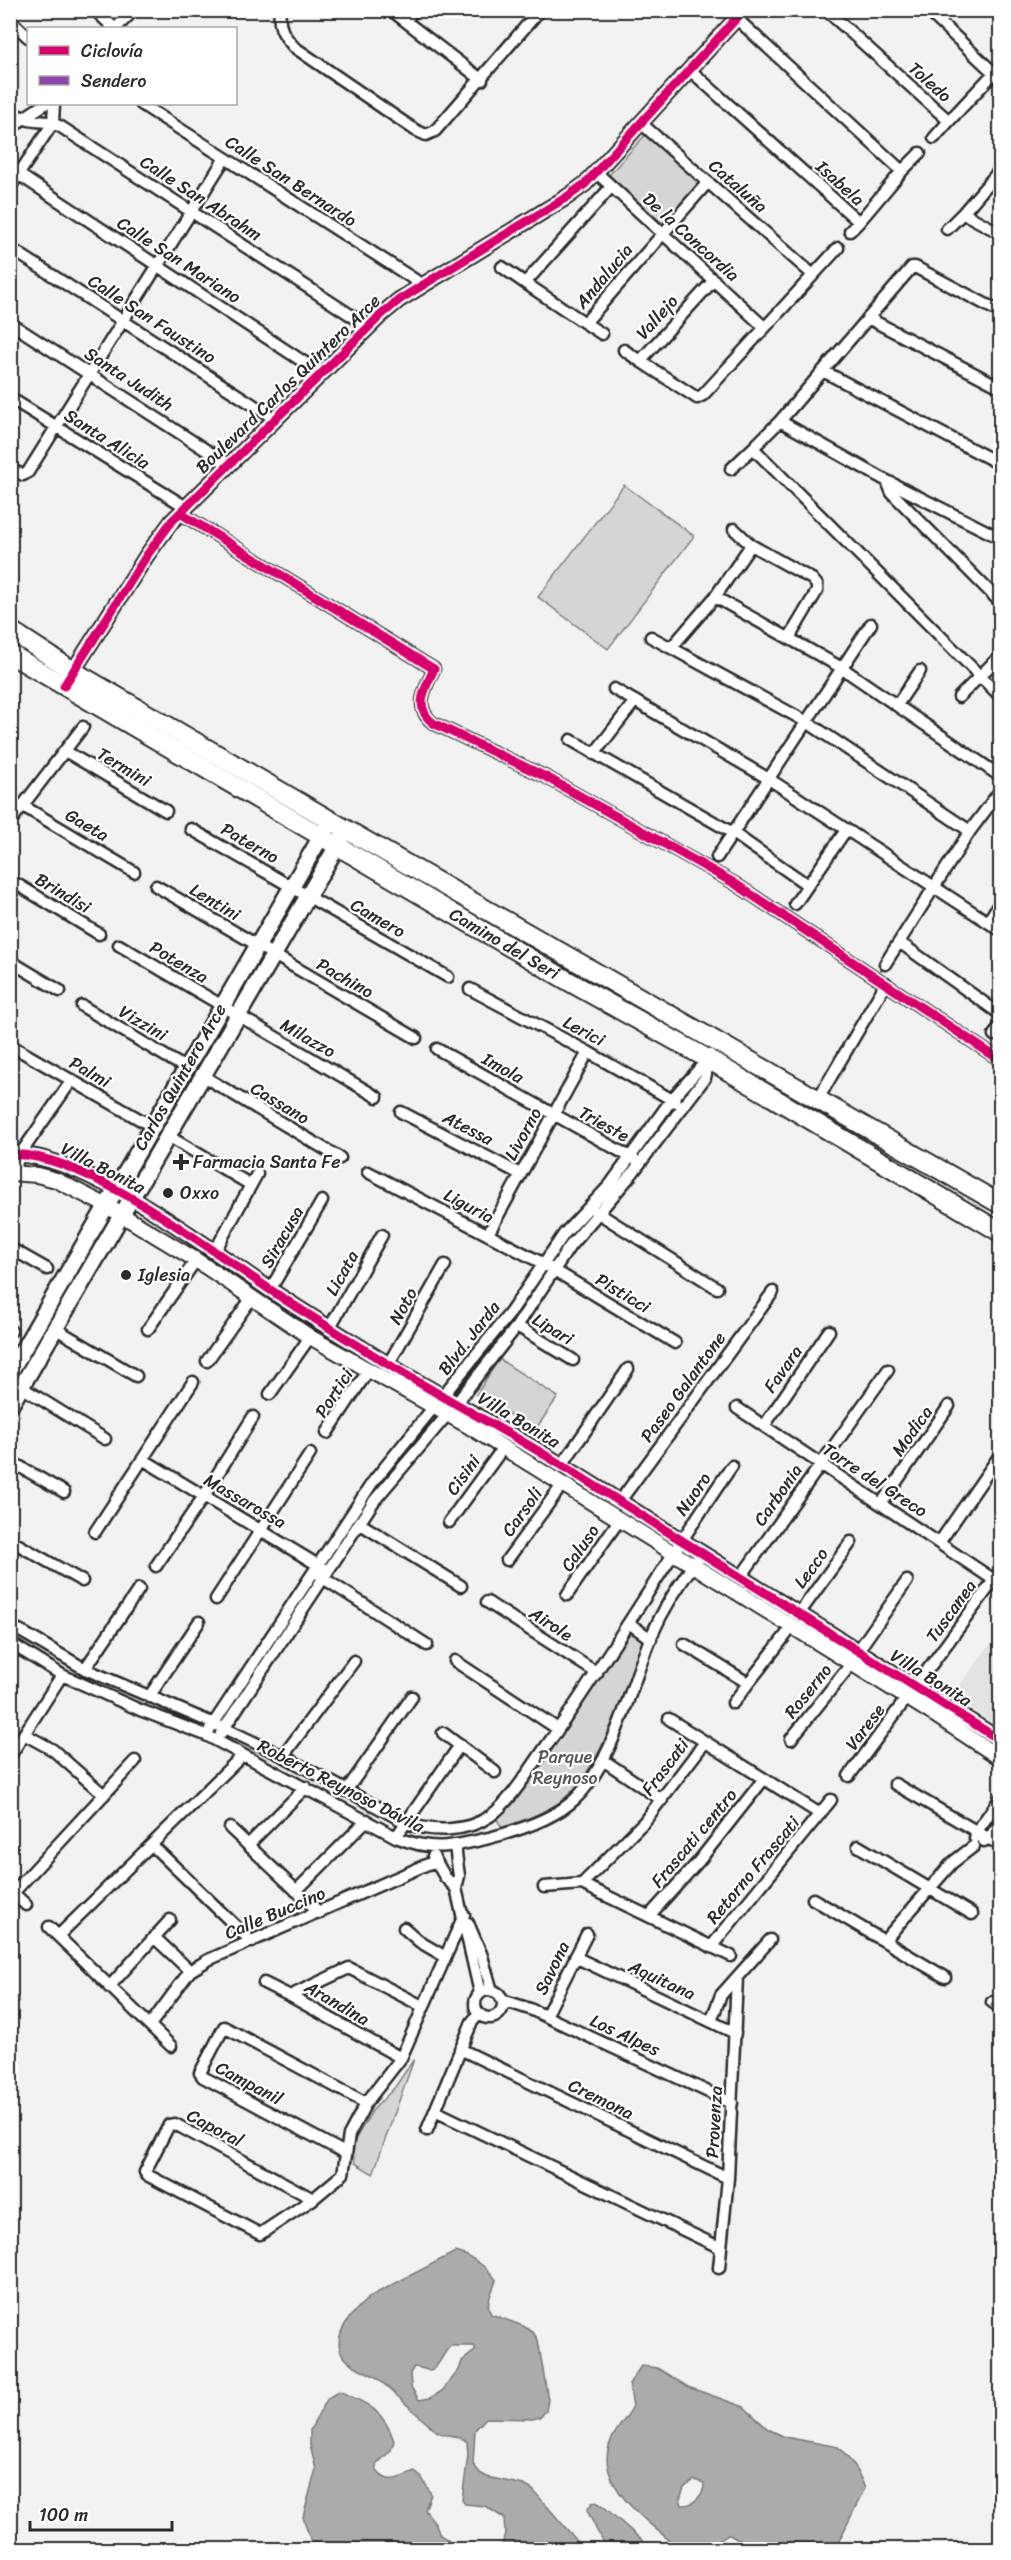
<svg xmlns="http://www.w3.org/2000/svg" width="1011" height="2560" font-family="Sriracha,sans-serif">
  <rect width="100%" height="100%" fill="#f2f2f2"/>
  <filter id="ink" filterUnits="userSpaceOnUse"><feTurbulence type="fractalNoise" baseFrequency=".0167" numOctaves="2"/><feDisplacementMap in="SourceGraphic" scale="12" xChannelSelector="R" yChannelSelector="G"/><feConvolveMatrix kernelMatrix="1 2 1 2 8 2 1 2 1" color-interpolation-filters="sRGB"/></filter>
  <g filter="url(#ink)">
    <path fill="#e3e3e3" d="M 1000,1631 L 1000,1728 L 952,1696 Z"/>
    <path fill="#d5d5d5" stroke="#808080" stroke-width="1.5" d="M 647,133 L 703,181 L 663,224 L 609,175 Z
      M 624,485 L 694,536 L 608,649 L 538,597 Z
      M 499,1359 L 558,1397 L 535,1430 L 476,1395 Z
      M 633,1632 L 645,1637 C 626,1685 602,1770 561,1801 C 545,1813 521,1820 503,1829 L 496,1818 L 498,1810 L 623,1638 Z
      M 414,2059 L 373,2174 L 355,2163 L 352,2145 L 372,2111 L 395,2087 Z"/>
    <path fill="#ababab" stroke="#787878" stroke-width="1.5" fill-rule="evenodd" d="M 455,2252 C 470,2255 488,2267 496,2280 C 493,2292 484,2303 491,2314 L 523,2326 L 533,2332 L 538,2340 L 548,2400 L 546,2411 L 540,2417 L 532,2419 L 486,2418 L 475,2430 L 473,2464 L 480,2473 L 487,2477 L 524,2485 L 533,2490 L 584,2549 L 501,2549 L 505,2533 L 504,2518 L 485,2506 L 465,2504 L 462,2500 L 468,2455 L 467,2442 C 458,2433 446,2438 436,2431 C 416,2414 397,2395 377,2378 C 367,2371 353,2368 345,2358 C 327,2337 355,2309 371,2296 ZM 451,2346 L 474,2346 L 476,2350 L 462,2361 L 459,2370 L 442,2391 L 430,2398 L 419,2400 L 411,2387 L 410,2373 L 414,2367 C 419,2367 425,2370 430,2370 C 439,2368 443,2352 451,2346 Z
      M 641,2366 L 657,2368 L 688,2387 L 744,2407 L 768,2429 L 785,2437 L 838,2447 L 855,2466 L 865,2488 L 835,2549 L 751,2549 L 747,2541 L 738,2540 L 728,2534 L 719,2540 L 716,2549 L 680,2549 C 653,2526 596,2488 609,2446 C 613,2431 626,2420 633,2406 L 629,2384 ZM 694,2480 L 704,2483 C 705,2494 693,2506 682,2505 L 680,2499 L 684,2488 Z
      M 339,2391 C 367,2403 384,2410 394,2441 L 391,2450 L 376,2465 L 377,2471 C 389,2486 399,2477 415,2472 L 422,2478 L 431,2494 L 425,2510 L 436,2524 L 440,2535 L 448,2540 L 450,2549 L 306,2549 L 311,2542 L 303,2517 L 316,2469 L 310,2446 L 310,2430 L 328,2398 Z
      M 596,2502 L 603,2506 L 652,2549 L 606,2549 L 587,2510 L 592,2503 Z"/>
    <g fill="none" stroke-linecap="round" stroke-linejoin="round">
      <g stroke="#2b2b2b" stroke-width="15">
        <path id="minor" d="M 95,10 L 114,28
          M 280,10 C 278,27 283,35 294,47 L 415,130 L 426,135 L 435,131 L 540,10
          M 391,10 L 482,80
          M 826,10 L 949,121 L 994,73 L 927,10
          M 10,20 L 28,37
          M 405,21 L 414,10
          M 116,28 L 134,10
          M 690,70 L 859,222 L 902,171 L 737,19
          M 141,104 L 423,285
          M 10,109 C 32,129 40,115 61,127 L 369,327
          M 642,124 L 812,274
          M 10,131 L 22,119 L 45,104
          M 934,138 L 949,121
          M 1000,170 L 963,213 L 1000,233
          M 902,171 L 920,153
          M 597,173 L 763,326
          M 18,174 L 322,374
          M 10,187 L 53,123 L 54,104
          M 611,187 L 525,283 L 585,323 L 708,182
          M 947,229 L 963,213
          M 850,231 L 859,222
          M 10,248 L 275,419
          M 502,267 L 525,283
          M 714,280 L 640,361 L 697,398 L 703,395 L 838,248
          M 1000,312 L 915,267 L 912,267 L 780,421 L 753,448 L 1000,696
          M 868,318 L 1000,387
          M 10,323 L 229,465
          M 585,323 L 602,334
          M 624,350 L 640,361
          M 823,371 L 1000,464
          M 10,398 L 186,507
          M 780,421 L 887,481 L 1000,538
          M 10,469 L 23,475 L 28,472 L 225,158
          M 731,469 L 753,448
          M 887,481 L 892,493 L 1000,602
          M 180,513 L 434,669 C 425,689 413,707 433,723 L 546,777 L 734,883 L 1000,1060
          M 734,529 L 751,545 L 812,579 L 817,585 L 817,591 L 789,638
          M 715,597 L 842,668 L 1000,776
          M 651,637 L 807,722 L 970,831
          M 671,648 L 715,597 L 751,545
          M 614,689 L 769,779 L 1000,930
          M 959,697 L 1000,656
          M 897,705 L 920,671
          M 571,740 L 733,833 L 806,884
          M 65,751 L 166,811
          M 594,754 L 635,701
          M 23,806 L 134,872
          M 10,822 L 83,727
          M 191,829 L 448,977
          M 717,857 L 871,624
          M 10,880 L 99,934
          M 156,886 L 416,1038
          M 795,904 L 846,830
          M 988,922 L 1000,902
          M 899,942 L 1000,1014
          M 119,945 L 377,1097
          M 10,961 L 60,991
          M 885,964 L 970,831 L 1000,791
          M 470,989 L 588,1052 L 676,1102
          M 82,1006 L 187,1069
          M 994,1035 L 1000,1026
          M 10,1045 L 153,1127
          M 437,1049 L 634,1159
          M 203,1076 L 340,1158
          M 818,1099 L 886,983
          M 401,1112 L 520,1174
          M 168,1136 L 251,1185
          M 368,1172 L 544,1264 L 675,1343
          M 12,1173 L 21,1153 L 72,1080
          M 595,1211 L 717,1288
          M 488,1234 L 588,1052
          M 10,1248 L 47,1269
          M 215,1251 L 257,1174
          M 270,1290 L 322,1201
          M 517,1326 L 573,1360
          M 330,1327 L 382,1235
          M 56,1329 L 136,1376
          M 148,1329 L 196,1260
          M 10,1331 L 11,1331
          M 207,1361 L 251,1299
          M 389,1363 L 445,1265
          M 10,1380 L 105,1439
          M 270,1394 L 310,1337
          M 737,1408 L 994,1580
          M 764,1426 L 829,1331
          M 327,1433 L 368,1371
          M 144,1460 L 323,1568
          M 10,1461 L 64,1492
          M 562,1465 L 628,1369
          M 620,1501 L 773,1292
          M 881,1504 L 949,1406
          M 449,1522 L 503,1448
          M 359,1523 L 461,1586
          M 95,1532 L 193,1382
          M 10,1540 L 82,1581
          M 939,1543 L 1000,1455
          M 507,1560 L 563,1484
          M 156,1566 L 204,1496 L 253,1417
          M 320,1576 L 427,1645
          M 740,1578 L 888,1370
          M 567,1595 L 620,1519
          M 216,1599 L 310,1454
          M 487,1602 L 597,1673
          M 798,1615 L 851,1542
          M 630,1624 L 651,1639
          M 10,1625 L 85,1669 L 224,1728 L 283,1756 L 407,1823 C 432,1833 467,1832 490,1816 C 510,1803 535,1761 550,1741 C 613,1651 669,1556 732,1466
          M 10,1643 L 62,1675 L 140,1710 L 206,1735 L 396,1837 C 432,1852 452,1847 489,1838 C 517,1831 554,1819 575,1799 C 613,1763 630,1688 650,1639 C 663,1609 681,1580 702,1554
          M 684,1644 L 748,1683
          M 857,1652 L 907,1581
          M 455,1661 L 558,1729
          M 85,1669 L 139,1589
          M 149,1697 L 199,1622
          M 733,1703 L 792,1627
          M 669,1719 L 820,1814
          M 210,1729 L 372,1483 L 510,1313 L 564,1234 L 610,1185 L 672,1099 L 708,1059
          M 221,1733 L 374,1501 L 447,1415 L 517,1326 L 570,1246 L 631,1175 L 705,1078 L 710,1055
          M 443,1733 L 495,1772
          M 24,1734 L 53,1750 L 104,1795
          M 791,1739 L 852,1663
          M 10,1756 L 62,1675
          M 283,1756 L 354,1661
          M 603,1760 L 662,1800
          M 849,1776 L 1000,1572
          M 895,1784 L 1000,1845
          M 346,1791 L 412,1697
          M 230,1828 L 320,1913
          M 396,1837 L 460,1745
          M 975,1838 L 977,1831 L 1000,1799
          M 984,1841 L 989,1838 L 1000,1823
          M 152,1845 L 252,1942
          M 248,1845 L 306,1787
          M 455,1846 L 459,1876 L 456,1888
          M 858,1846 L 972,1914
          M 433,1856 L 445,1877 L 456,1888 L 480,1993
          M 582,1884 L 644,1822 L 705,1742
          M 544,1887 L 582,1884 L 731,1956
          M 10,1890 L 26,1905
          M 296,1891 L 367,1820
          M 13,1893 L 135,1761
          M 813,1899 L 945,1977
          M 649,1916 L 699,1861 L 763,1780
          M 468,1923 L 482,1956 L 492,1991
          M 49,1927 L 58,1936 L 243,1755
          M 404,1928 L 420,1942 L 444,1956
          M 58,1936 L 171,2046
          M 154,1937 L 190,1971
          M 884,1941 L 952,1863 L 974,1846
          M 711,1947 L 831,1800
          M 575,1957 L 735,2033
          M 264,1983 L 290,1996
          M 109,1987 L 170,1920
          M475 2004a14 14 0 1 1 28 0a14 14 0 1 1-28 0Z
          M 502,2000 L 530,2009 L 732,2103
          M 992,2002 L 1000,2007
          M 546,2016 L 587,1934
          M 711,2021 L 721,1995 L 770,1940
          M 150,2025 L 190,1971 L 208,1960 L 435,1861
          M 460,2049 L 728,2178
          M 401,2058 L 290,1996 L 349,1968 L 424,2007
          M 435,2111 L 721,2248
          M 427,2130 L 472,2022 L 479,2014
          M 345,2153 L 203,2077 L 200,2073 L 224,2027 L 366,2103
          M 313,2199 L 175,2124 L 169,2125 L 145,2172 L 147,2175 L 260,2234 L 313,2199 L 343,2174 L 349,2135 L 366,2103 L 401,2058 L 464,1915
          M 719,2268 L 728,2178 L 737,1977"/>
      </g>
      <g stroke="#2b2b2b" stroke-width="18">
        <path id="tertiary" d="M 68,679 L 147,555 L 172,521 L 382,314 L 399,300 L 423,285 L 567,197 L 585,184 L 744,10
          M 10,1155 C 77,1148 213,1251 269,1289 C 300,1310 331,1329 362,1348 C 427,1390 497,1425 563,1466 C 709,1556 854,1650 1000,1740
          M 10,1173 L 37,1175 L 56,1180 L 107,1206 L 196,1260 L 310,1337 L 470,1427 L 935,1715 L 1000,1758"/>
      </g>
      <g stroke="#2b2b2b" stroke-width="20">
        <path id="secondary" d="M 10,1372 L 326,828
          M 10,1406 L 343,836"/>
      </g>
      <g stroke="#2b2b2b" stroke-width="22">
        <g id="primary">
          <path d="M 10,630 L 73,671 L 347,830 L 1000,1204"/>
          <path id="s1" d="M 10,654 L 570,982 L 708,1059 L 1000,1232"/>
        </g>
      </g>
      <use href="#minor" stroke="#fff" stroke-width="10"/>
      <use href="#tertiary" stroke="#fff" stroke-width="14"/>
      <use href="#secondary" stroke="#fff" stroke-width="15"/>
      <use href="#primary" stroke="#fff" stroke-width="18"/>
      <path stroke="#8e44ad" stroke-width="8" stroke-dasharray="15 8" stroke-linecap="butt" d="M 992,2002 L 1000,2007"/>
      <g stroke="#fff" stroke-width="13">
        <path id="cycleway" d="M 180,513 L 434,669 C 425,689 413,707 433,723 L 546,777 L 734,883 L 1000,1060
          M 64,686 L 147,555 L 172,521 L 382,314 L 399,300 L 423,285 L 567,197 L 585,184 L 744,10
          M 10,1155 C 77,1148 213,1251 269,1289 C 300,1310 331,1329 362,1348 C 427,1390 497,1425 563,1466 C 709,1556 854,1650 1000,1740"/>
      </g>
      <use href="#cycleway" stroke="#d6006c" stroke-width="9"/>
    </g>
  </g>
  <g fill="#2b2b2b" stroke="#fff" stroke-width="2">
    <path d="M178 1153h6v6h6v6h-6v6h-6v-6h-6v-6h6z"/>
    <circle cx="168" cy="1193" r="6"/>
    <circle cx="126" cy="1275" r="6"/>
  </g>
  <g text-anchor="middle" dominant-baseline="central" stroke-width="4.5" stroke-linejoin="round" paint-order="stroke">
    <g font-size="18" fill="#2b2b2b" stroke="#fff">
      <text transform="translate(930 82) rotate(42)">Toledo</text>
      <text transform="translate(291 181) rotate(33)">Calle San Bernardo</text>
      <text transform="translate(840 183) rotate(42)">Isabela</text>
      <text transform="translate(738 186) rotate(41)">Cataluña</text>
      <text transform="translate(201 198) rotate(33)">Calle San Abrahm</text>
      <text transform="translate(691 237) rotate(42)">De la Concordia</text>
      <text transform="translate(179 260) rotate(33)">Calle San Mariano</text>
      <text transform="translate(604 276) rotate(-50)">Andalucia</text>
      <text transform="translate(657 317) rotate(-48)">Vallejo</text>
      <text transform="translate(152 319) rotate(33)">Calle San Faustino</text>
      <text transform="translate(129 379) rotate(33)">Santa Judith</text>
      <text transform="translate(288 384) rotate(-44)">Boulevard Carlos Quintero Arce</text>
      <text transform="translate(107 439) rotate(32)">Santa Alicia</text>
      <text transform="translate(124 767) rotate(31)">Termini</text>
      <text transform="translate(87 825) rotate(30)">Gaeta</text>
      <text transform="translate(250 843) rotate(30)">Paterno</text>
      <text transform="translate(63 893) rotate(31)">Brindisi</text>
      <text transform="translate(215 902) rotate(31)">Lentini</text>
      <text transform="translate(378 918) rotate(30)">Camero</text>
      <text stroke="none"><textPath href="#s1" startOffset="573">Camino del Seri</textPath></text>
      <text transform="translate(179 962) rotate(31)">Potenza</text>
      <text transform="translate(345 978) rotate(30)">Pachino</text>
      <text transform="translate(143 1023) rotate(31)">Vizzini</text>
      <text transform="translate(584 1031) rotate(28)">Lerici</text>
      <text transform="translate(308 1038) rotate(30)">Milazzo</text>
      <text transform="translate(503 1068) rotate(29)">Imola</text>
      <text transform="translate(90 1072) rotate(30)">Palmi</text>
      <text transform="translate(180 1077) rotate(-60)">Carlos Quintero Arce</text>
      <text transform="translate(280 1103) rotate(31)">Cassano</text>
      <text transform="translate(604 1124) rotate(29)">Trieste</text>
      <text transform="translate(468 1128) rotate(27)">Atessa</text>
      <text transform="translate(523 1134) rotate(-61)">Livorno</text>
      <text transform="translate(103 1168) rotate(27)">Villa Bonita</text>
      <text transform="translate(469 1206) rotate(28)">Liguria</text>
      <text transform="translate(282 1237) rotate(-60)">Siracusa</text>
      <text transform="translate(342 1273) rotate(-61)">Licata</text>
      <text transform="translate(623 1293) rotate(31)">Pisticci</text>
      <text transform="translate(403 1306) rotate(-61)">Noto</text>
      <text transform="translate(553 1329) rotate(31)">Lipari</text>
      <text transform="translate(469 1338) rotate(-52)">Blvd. Jarda</text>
      <text transform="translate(783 1369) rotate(-55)">Favara</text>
      <text transform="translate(683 1387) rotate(-54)">Paseo Galantone</text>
      <text transform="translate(334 1393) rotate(-57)">Portici</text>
      <text transform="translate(519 1420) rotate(31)">Villa Bonita</text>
      <text transform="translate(912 1431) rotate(-55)">Modica</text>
      <text transform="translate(463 1475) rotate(-54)">Cisini</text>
      <text transform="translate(875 1480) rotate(33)">Torre del Greco</text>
      <text transform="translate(693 1494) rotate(-55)">Nuoro</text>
      <text transform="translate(778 1495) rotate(-55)">Carbonia</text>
      <text transform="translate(245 1501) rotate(30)">Massarossa</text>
      <text transform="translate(522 1512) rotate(-54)">Carsoli</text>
      <text transform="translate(580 1548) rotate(-55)">Caluso</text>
      <text transform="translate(811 1568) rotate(-54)">Lecco</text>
      <text transform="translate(951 1611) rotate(-54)">Tuscanea</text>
      <text transform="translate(551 1624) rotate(33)">Airole</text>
      <text transform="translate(931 1678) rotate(32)">Villa Bonita</text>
      <text transform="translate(808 1691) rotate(-51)">Roserno</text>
      <text transform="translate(865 1727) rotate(-53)">Varese</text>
      <text transform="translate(665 1767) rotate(-53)">Frascati</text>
      <text transform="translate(341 1786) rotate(27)">Roberto Reynoso Dávila</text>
      <text transform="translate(694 1838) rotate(-50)">Frascati centro</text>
      <text transform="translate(753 1870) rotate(-50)">Retorno Frascati</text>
      <text transform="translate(275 1913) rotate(-23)">Calle Buccino</text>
      <text transform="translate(552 1968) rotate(-64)">Savona</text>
      <text transform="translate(662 1980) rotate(25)">Aquitana</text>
      <text transform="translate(337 2003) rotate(30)">Arandina</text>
      <text transform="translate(625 2035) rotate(25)">Los Alpes</text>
      <text transform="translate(249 2083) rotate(28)">Campanil</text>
      <text transform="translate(601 2099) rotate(26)">Cremona</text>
      <text transform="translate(714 2122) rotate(-87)">Provenza</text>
      <text transform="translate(215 2128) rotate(28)">Caporal</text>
    </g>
    <g font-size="18" fill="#2b2b2b" stroke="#fff" text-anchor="start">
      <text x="193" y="1162">Farmacia Santa Fe</text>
      <text x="180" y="1193">Oxxo</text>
      <text x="138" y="1275">Iglesia</text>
    </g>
    <g font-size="18" fill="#565656" stroke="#fff">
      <text x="565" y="1757">Parque<tspan x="565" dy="21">Reynoso</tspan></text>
    </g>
  </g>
  <rect width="1011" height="2560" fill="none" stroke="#fff" stroke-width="36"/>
  <rect x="18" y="18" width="975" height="2524" fill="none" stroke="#2b2b2b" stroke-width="2" filter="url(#ink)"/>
  <rect x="27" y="27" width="210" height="78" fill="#ffffff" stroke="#aaaaaa" stroke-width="1.5"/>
  <rect x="39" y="46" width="30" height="9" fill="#d6006c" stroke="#aaaaaa" stroke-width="1.5"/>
  <text x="81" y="57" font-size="18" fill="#2b2b2b">Ciclovía</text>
  <rect x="39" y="76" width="30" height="9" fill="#8e44ad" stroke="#aaaaaa" stroke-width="1.5"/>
  <text x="81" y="87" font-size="18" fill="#2b2b2b">Sendero</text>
  <path d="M30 2521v9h142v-9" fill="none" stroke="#2b2b2b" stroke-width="3"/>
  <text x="39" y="2521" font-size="18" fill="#2b2b2b" stroke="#ffffff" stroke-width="4.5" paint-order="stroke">100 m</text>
</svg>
